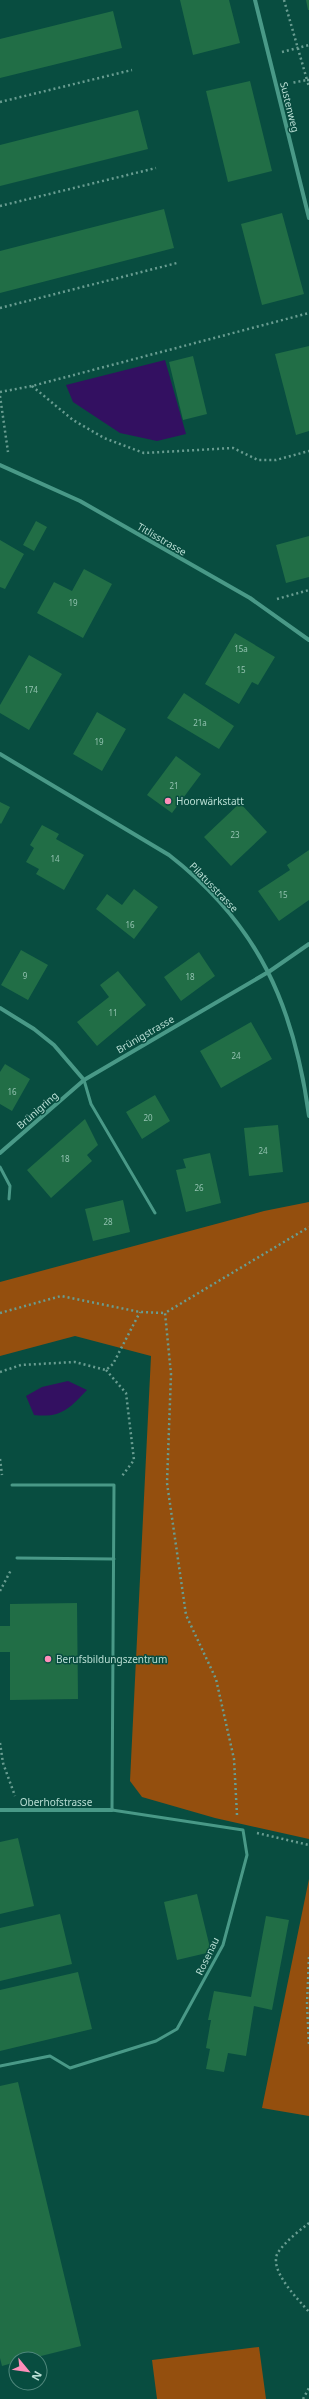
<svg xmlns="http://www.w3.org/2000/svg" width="309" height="2399" font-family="'Noto Sans',sans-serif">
  <rect width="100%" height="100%" fill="#084d40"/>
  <path fill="#944f0e" d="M 309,1202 L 309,1839 L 215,1818 L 142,1797 L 130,1781 L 151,1356 L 75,1336 L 0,1356 L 0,1282 L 264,1211 Z
    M 309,1879 L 309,2116 L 262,2108 Z
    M 259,2347 L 266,2399 L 157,2399 L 152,2360 Z"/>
  <path fill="#331061" d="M 165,360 L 186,434 L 157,441 L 120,433 L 73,402 L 66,385 Z
    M 68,1381 L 87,1390 C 69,1409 61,1418 34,1415 L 26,1396 L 42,1387 Z"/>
  <path fill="#216e46" d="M 180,0 L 229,0 L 240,43 L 193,55 Z
    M 306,0 L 309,0 L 309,10 L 308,10 Z
    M 113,11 L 122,48 L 0,78 L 0,39 Z
    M 250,81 L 272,171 L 228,182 L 206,91 Z
    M 138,110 L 148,149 L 0,186 L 0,145 Z
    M 164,209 L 174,248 L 0,293 L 0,251 Z
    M 282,213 L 304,294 L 262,305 L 241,224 Z
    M 309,346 L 309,431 L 296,435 L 275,354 Z
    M 193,356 L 207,414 L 183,420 L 169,362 Z
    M 36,521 L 47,527 L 34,551 L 23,545 Z
    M 309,536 L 309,577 L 286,583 L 276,545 Z
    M 0,540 L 24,554 L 5,589 L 0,587 Z
    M 84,569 L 112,584 L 83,638 L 37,613 L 54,582 L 72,591 Z
    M 235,633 L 275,657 L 258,685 L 252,682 L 239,704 L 205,684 Z
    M 29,655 L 62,674 L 29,730 L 0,713 L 0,705 Z
    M 184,693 L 234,726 L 219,749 L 167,718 Z
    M 97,712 L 126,729 L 102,771 L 73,754 Z
    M 176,756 L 201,774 L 172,813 L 147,795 Z
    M 0,802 L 10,807 L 1,824 L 0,823 Z
    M 240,803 L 267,832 L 231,866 L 204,837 Z
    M 42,825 L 59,834 L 56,839 L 84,855 L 64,890 L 36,874 L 39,869 L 26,862 L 34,848 L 30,845 Z
    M 309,850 L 309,900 L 279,921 L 258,891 L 290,870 L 287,865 Z
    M 134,889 L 158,907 L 134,939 L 96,909 L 107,894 L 122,905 Z
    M 21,950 L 48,965 L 28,1000 L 1,985 Z
    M 199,952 L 215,976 L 181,1001 L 164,977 Z
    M 118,971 L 146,1005 L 97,1046 L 77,1022 L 109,997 L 100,985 Z
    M 251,1022 L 272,1059 L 221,1088 L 200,1051 Z
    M 5,1064 L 30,1079 L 12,1111 L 0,1104 L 0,1072 Z
    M 155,1095 L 170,1121 L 142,1139 L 126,1112 Z
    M 85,1119 L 98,1145 L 87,1155 L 92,1161 L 51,1198 L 27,1170 Z
    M 278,1125 L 283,1172 L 249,1176 L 244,1128 Z
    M 210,1153 L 221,1203 L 186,1212 L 176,1170 L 186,1168 L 183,1159 Z
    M 123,1200 L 130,1232 L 93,1241 L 85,1209 Z
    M 77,1603 L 78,1699 L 10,1700 L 10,1652 L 0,1652 L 0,1626 L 10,1626 L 10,1604 Z
    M 18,1838 L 34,1906 L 0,1914 L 0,1842 Z
    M 197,1894 L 211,1952 L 177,1960 L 164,1902 Z
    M 60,1914 L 72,1964 L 0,1981 L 0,1928 Z
    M 266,1916 L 289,1920 L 272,2010 L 254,2006 L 246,2056 L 228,2053 L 224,2072 L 206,2069 L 210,2049 L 206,2048 L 211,2020 L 208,2020 L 214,1991 L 251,1997 Z
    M 78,1972 L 92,2029 L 0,2051 L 0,1990 Z
    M 18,2082 L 81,2346 L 29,2359 L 16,2359 L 16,2362 L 2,2366 L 0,2358 L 0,2086 Z"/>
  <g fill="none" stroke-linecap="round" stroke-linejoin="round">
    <path stroke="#699d91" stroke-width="2.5" stroke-dasharray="2 3" stroke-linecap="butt" d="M 284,0 L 307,80 L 291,83
      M 282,52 L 309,45
      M 309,80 L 307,80 L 309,87
      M 0,102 L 132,70
      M 0,206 L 156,168
      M 0,308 L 177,263
      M 32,386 L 73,420 L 104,438 L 144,453 L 233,448 L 258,460 L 276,460 L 309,451
      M 0,392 L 32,386 L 309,313
      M 0,396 L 8,452
      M 277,599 L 309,590
      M 0,1313 L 61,1296 L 140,1312 L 165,1313
      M 106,1370 L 126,1393 L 134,1460 L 122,1476
      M 0,1372 L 21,1365 L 75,1362 L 106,1370 L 113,1364 L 140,1312
      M 0,1459 L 2,1475
      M 0,1591 L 11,1570
      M 0,1743 L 3,1763 L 15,1796
      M 237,1815 L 234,1759 L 216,1679 L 186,1615 L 167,1483 L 171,1374 L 165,1313 L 309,1227
      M 257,1833 L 309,1845
      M 309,1957 L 307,2004 L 309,2046
      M 309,2223 C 299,2231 287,2240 279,2251 C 266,2268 298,2299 309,2312
      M 303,2399 L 309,2388"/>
    <path stroke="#499987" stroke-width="3" d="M 84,1080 L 91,1104 L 155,1213
      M 0,1167 L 10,1186 L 9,1199
      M 17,1558 L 114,1559
      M 0,2066 L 50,2056 L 70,2068 L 156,2041 L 177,2029 L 223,1945 L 247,1855 L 243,1830 L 112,1810 L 114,1485 L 12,1485"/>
    <path stroke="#499987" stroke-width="4" d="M 255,0 L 309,218
      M 0,465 L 80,501 L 250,598 L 309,640
      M 0,754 L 169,855 C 259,925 294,1006 309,1116
      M 0,1008 L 34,1029 L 54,1045 L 84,1080 L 270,971 L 309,944
      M 0,1153 L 84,1080
      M 0,1810 L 112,1810"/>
  </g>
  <g fill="#ff8eb9" stroke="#084d40" stroke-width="1.5">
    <circle cx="168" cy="801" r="4"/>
    <circle cx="48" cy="1659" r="4"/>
  </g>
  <g text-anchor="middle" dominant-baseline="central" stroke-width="3" stroke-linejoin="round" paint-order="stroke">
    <g font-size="8" fill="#93c2b0">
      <text x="73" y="602">19</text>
      <text x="241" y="648">15a</text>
      <text x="241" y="669">15</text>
      <text x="31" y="689">174</text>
      <text x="200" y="722">21a</text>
      <text x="99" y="741">19</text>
      <text x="174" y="785">21</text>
      <text x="235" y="834">23</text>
      <text x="55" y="858">14</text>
      <text x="283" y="894">15</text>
      <text x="130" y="924">16</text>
      <text x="25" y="975">9</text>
      <text x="190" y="976">18</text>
      <text x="113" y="1012">11</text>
      <text x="236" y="1055">24</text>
      <text x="12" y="1091">16</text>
      <text x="148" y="1117">20</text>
      <text x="263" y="1150">24</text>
      <text x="65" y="1158">18</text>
      <text x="199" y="1187">26</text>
      <text x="108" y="1221">28</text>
    </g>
    <g font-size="10" fill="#b9ded4" stroke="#084d40">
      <text transform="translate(290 107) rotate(76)">Sustenweg</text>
      <text transform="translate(162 539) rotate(30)">Titlisstrasse</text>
      <text transform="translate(214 887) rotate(46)">Pilatusstrasse</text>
      <text transform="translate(145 1034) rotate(-30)">Brünigstrasse</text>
      <text transform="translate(37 1110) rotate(-41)">Brünigring</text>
      <text x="56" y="1802">Oberhofstrasse</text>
      <text transform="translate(207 1956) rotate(-64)">Rosenau</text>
    </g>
    <g font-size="10" fill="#b9ded4" stroke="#084d40" text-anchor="start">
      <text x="176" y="801">Hoorwärkstatt</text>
      <text x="56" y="1659">Berufsbildungszentrum</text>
    </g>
  </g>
  <g transform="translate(28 2371) rotate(119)"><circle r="19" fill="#084d40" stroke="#4f877b"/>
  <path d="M0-3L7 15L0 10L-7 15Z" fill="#ff8eb9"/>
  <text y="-6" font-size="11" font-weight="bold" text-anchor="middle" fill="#b9ded4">N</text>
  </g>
</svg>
